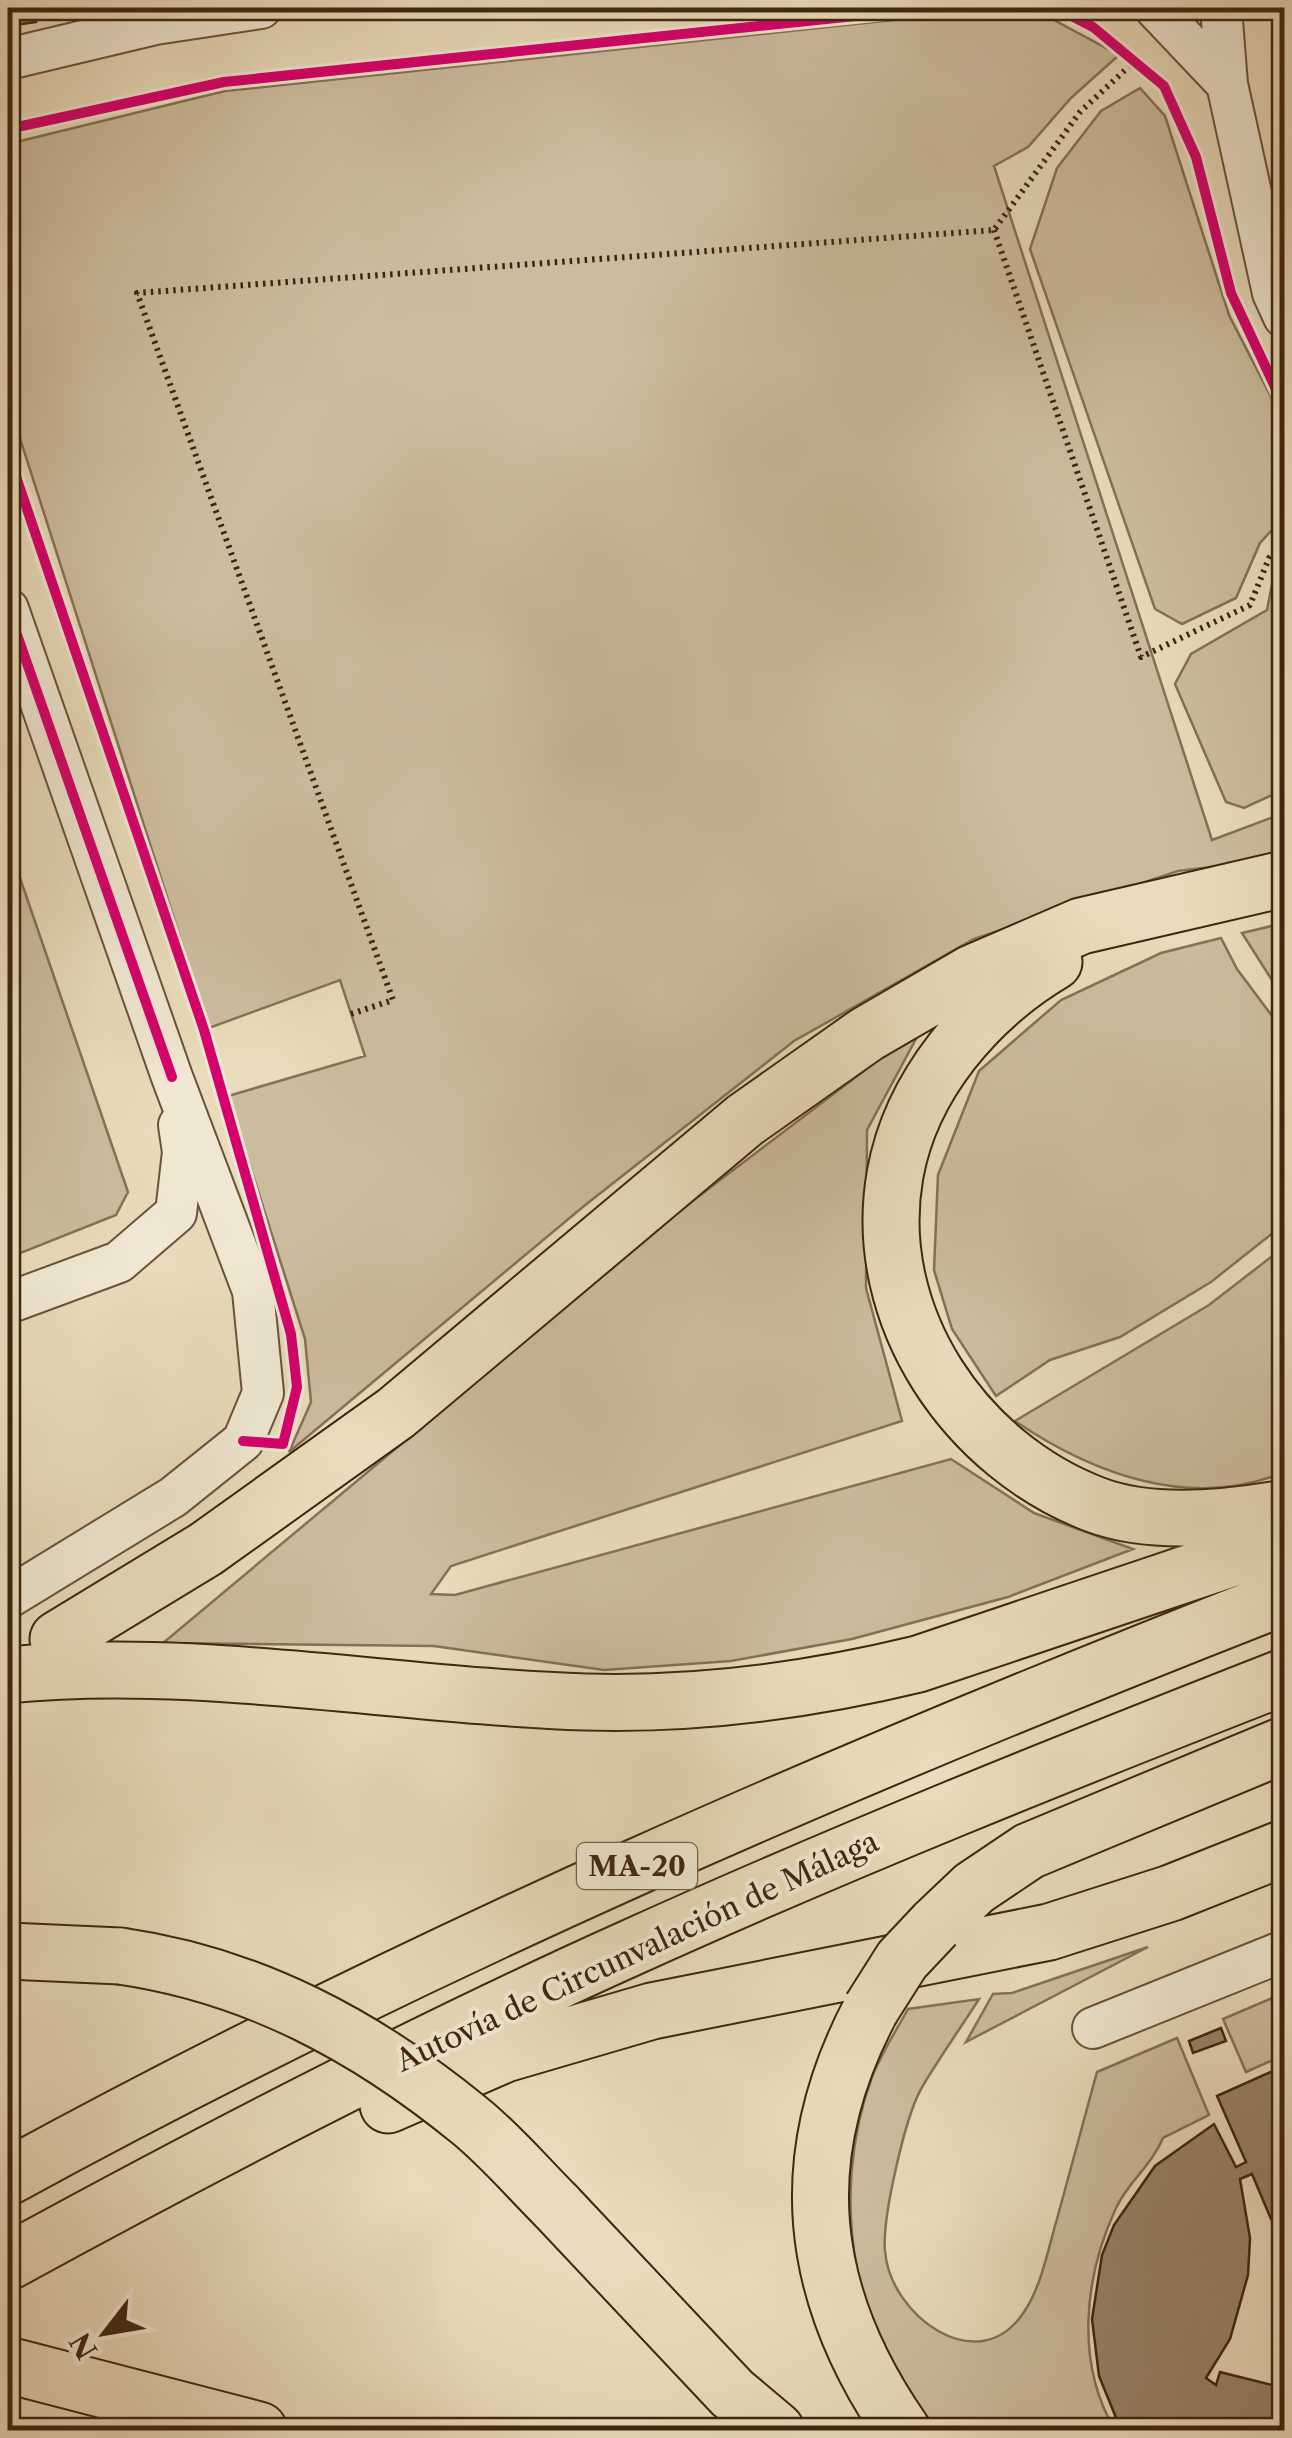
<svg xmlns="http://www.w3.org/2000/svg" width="1292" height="2438" font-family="'Libre Caslon Text',serif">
  <rect width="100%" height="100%" fill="#e9dbbb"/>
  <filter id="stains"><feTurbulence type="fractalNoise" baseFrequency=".002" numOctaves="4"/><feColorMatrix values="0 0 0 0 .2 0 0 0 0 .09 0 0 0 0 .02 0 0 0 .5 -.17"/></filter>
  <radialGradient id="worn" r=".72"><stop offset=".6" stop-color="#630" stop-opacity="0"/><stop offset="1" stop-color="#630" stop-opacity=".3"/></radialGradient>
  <path fill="#ccbc9e" stroke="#867057" stroke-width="2.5" d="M 1006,8 L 1037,11 L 1119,55 L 1071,98 L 1028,147 L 994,166 L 1212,840 L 1284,813 L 1284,858 L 1178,871 L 974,939 L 794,1041 L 584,1206 L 289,1452 L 311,1402 L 305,1339 L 228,1096 L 365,1056 L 340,980 L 209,1028 L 8,401 L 8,144 L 225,91 Z
    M 1140,88 L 1165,116 L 1229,315 L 1284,422 L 1284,517 L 1260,543 L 1236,598 L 1182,624 L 1155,609 L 1030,249 L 1057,168 L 1101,111 Z
    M 1284,559 L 1284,794 L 1272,795 L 1244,808 L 1226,802 L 1175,684 L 1191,654 L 1267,610 L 1274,574 Z
    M 8,843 L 128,1192 L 116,1215 L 8,1258 Z
    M 1284,923 L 1284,999 L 1242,933 Z
    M 1221,938 L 1237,969 L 1284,1032 L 1284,1224 L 1211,1282 L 1120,1337 L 1050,1360 L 996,1396 L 952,1329 L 934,1270 L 938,1175 L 979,1071 L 1061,1000 L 1161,953 Z
    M 917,1037 L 867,1130 L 866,1288 L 902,1421 L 451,1566 L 431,1594 L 455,1595 L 951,1459 L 1034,1513 L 1133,1549 L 1008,1597 L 852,1639 L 731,1661 L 604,1670 L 434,1646 L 163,1643 L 686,1206 L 877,1061 Z
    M 1284,1247 L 1284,1472 C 1192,1511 1093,1474 1015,1421 L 1209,1305 Z
    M 1148,1947 L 966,2042 L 993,1994 L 1012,1993 Z
    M 1284,1993 L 1284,2055 L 1246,2072 L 1223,2019 Z
    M 979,1999 C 960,2029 939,2058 921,2089 C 905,2118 882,2218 885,2251 C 890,2316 979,2381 1024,2312 C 1042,2285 1048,2249 1057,2219 C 1070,2170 1084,2121 1097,2072 L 1177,2038 L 1209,2115 L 1163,2138 C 1152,2165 1128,2182 1116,2208 C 1084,2277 1075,2363 1115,2430 L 940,2430 C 850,2342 829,2194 872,2077 C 881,2054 896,2031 908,2009 Z"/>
  <path fill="#978469" stroke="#3f2510" stroke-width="2.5" d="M 34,13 L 36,22 L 8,26 L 8,17 Z
    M 1221,2028 L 1226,2041 L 1193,2053 L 1189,2041 Z
    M 1284,2066 L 1284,2213 L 1271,2219 L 1252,2174 L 1240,2179 L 1250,2238 L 1248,2275 L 1230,2339 L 1206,2378 L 1216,2385 L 1220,2372 L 1284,2388 L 1284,2430 L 1121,2430 L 1099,2376 L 1092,2319 L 1102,2255 L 1114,2225 L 1155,2166 L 1214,2124 L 1236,2167 L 1246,2162 L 1217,2096 Z"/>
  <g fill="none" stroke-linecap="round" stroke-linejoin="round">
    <g stroke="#6a523b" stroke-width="44">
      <path id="minor" d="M 1155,8 L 1227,84 L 1273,293 L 1284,317
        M 1221,8 L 1227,84
        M 8,59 L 155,24 L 261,8
        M 8,609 L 172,1077 L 253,1291 L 263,1393 L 243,1441 L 173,1497 L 8,1598
        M 8,1303 L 119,1262 L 176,1213 L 183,1152 L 179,1125
        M 1093,2028 L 1284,1951"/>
    </g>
    <g stroke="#3f2510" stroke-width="59">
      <path id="highway" d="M 1054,962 C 977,1008 911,1085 895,1175 C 870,1317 966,1456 1096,1505 C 1152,1526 1227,1518 1284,1508
        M 58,1639 L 206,1549 L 396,1413 L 745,1120 L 867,1034 L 972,973 L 1081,926 L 1284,879
        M 8,1675 C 194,1656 398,1696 586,1702 C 696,1705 811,1690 918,1664 L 1284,1541
        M 935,1925 L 974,1888 L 1029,1851 L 1284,1745
        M 8,1951 L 120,1956
        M 871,2009 C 792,2158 808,2294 902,2430
        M 388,2105 L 505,2054 L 652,2011 L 1049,1932 L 1171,1893 L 1284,1848
        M 8,2177 C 418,1953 849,1767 1284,1597
        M 556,2206 L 732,2393 L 776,2430
        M 8,2262 C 211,2151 417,2044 628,1949 C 844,1851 1064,1763 1284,1677
        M 8,2365 L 259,2430"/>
    </g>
    <path stroke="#3f2510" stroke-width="6" stroke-dasharray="2.5 5" stroke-linecap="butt" d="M 994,230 L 1141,657 L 1250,605 L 1269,558 L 1284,541
      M 351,1014 L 393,1000 L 137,293 L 994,230 L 1080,112 L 1137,59"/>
    <use href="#minor" stroke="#f1e8d3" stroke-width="40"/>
    <use href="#highway" stroke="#e9dbbb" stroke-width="55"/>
    <g stroke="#3f2510" stroke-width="59" stroke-linecap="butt">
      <path id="highway-bridge" d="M 120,1956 C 253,1975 366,2036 469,2120 C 500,2145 527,2177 556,2206
        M 871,2009 L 902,1960 L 935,1925"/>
    </g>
    <use href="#highway-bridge" stroke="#e9dbbb" stroke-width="55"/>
    <g stroke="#f1e8d3" stroke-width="16">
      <path id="cycleway" d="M 1056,8 L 1093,27 L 1164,86 L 1196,157 L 1231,293 L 1284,406
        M 8,129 L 224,82 L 932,8
        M 8,453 L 204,1030 L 291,1334 L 297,1387 L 283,1444 L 243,1441
        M 8,609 L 172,1077"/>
    </g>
    <use href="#cycleway" stroke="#d6006c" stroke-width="10"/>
  </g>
  <g text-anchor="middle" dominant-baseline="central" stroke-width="8" stroke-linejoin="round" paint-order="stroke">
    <rect fill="#f1e8d3" stroke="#74604a" stroke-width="2.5" x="577" y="1843" width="120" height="46" rx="8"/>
    <g font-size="28" font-weight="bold" fill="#3f2510">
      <text x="637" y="1866">MA-20</text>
    </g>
    <g font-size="30" fill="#3f2510" stroke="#f1e8d3">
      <text transform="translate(637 1951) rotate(-25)">Autovía de Circunvalación de Málaga</text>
    </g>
  </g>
  <rect width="1292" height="2438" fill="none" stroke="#e9dbbb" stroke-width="40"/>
  <rect x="10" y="10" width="1272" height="2418" fill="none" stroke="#3f2510" stroke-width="5"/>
  <rect x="20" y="20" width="1252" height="2398" fill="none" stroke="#3f2510" stroke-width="2.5"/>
  <g transform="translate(105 2333) rotate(239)" stroke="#f1e8d3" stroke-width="8" paint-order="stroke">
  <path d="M0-8L18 38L0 25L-18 38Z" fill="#3f2510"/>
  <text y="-15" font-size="28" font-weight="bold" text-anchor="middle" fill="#3f2510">N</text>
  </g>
  <rect width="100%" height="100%" filter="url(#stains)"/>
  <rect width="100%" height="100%" fill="url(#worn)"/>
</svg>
